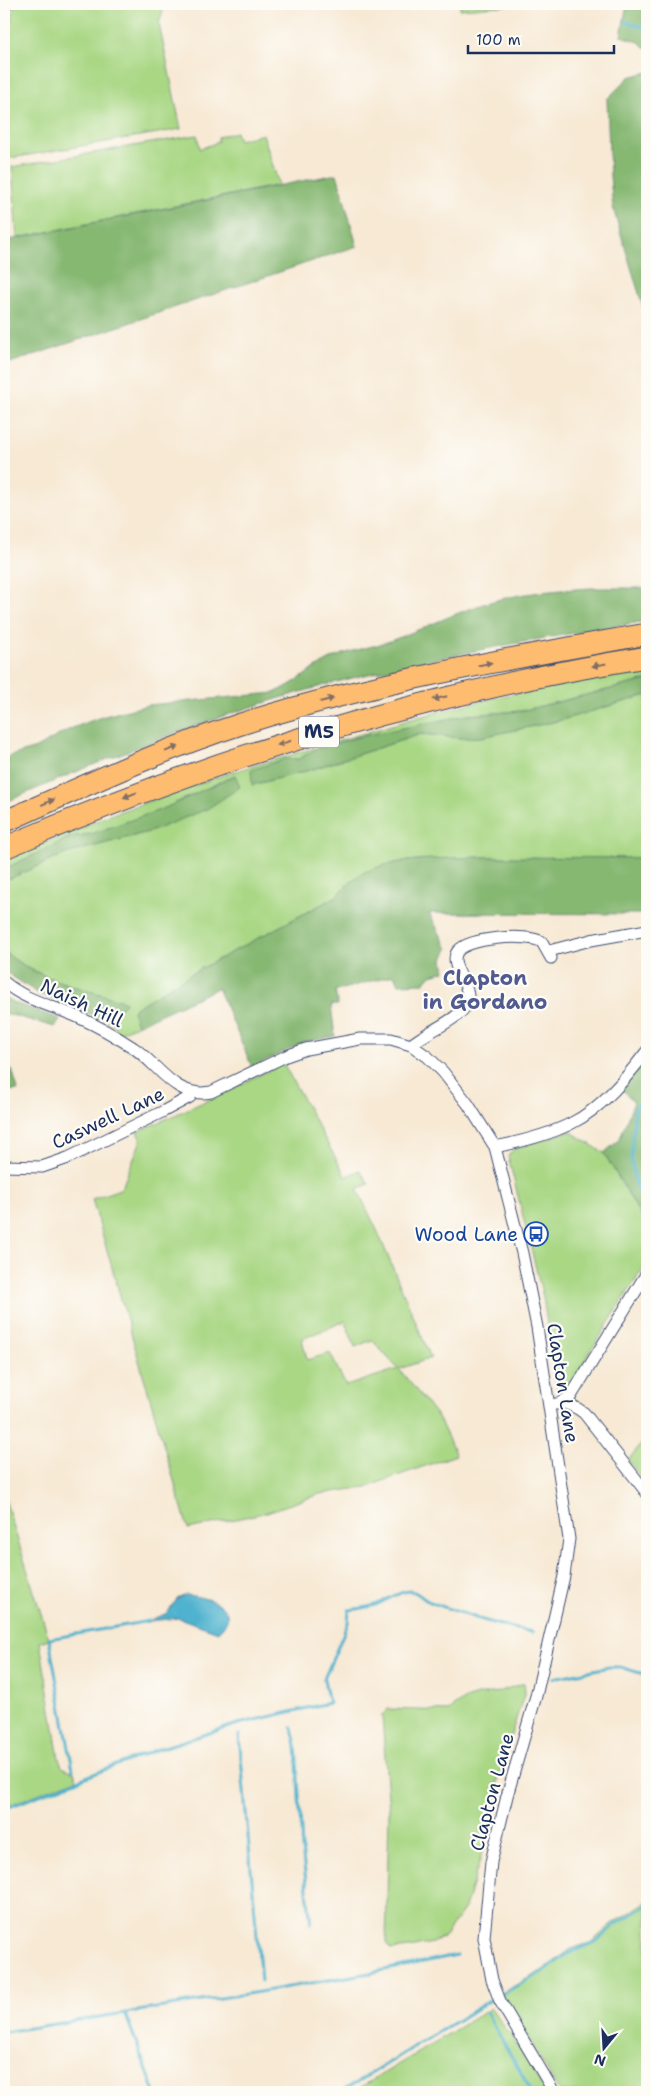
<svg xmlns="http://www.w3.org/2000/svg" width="651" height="2096" font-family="'Shantell Sans',sans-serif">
  <rect width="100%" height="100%" fill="#fdfcf7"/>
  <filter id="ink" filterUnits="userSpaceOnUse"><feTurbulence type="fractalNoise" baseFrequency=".02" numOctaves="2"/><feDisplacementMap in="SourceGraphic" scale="10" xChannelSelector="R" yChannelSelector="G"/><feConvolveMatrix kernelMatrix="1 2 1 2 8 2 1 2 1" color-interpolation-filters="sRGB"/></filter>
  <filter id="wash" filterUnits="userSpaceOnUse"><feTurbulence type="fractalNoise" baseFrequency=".0096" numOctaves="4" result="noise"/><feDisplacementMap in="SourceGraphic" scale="20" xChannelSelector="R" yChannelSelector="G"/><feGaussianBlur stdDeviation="1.12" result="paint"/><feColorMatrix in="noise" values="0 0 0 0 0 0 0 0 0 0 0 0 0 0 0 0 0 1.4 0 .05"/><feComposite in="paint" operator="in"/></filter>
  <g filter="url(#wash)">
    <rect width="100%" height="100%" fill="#f7e9d4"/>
    <path fill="#a9d784" stroke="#628371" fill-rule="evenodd" d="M 15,4 L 203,4 L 164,7 L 159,24 L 181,129 L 17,157 L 4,158 L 4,58 Z
      M 459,4 L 526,4 L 460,9 Z
      M 236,132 L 239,140 L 263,134 L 279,185 L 17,238 L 12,167 L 197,135 L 200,149 L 218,142 L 218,137 Z
      M 647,670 L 647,680 L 521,711 L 468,715 L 358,737 L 314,750 L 299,759 L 284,759 L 252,785 L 310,770 L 421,734 L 460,738 L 481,737 L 558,721 L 647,695 L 647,858 L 481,857 L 403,861 L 352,880 L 337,896 L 191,974 L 135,1008 L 133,1012 L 137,1025 L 118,1033 L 114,1027 L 114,1024 L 106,1020 L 126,1002 C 87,989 34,979 4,951 L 4,881 L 68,853 L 152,831 L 235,775 L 163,809 L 91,834 L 71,837 L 4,869 L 4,861 L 107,816 L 232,772 L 419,717 L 497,697 Z
      M 283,1063 L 346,1177 L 360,1170 L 369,1184 L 357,1189 L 376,1228 L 431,1358 L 399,1369 L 438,1417 L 456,1455 L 366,1487 L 320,1494 L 264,1513 L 188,1529 L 92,1199 L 120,1189 L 123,1185 L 141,1140 L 137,1132 L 228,1091 ZM 345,1321 L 355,1347 L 372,1340 L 398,1369 L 346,1386 L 330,1353 L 307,1360 L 302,1339 Z
      M 570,1131 L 604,1153 L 647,1226 L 647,1262 L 563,1395 L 557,1390 L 543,1297 L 508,1156 L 514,1149 Z
      M 647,1131 L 647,1186 C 638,1168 642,1150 647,1131 Z
      M 647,1437 L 647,1486 L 628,1460 Z
      M 4,1496 L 49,1639 L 40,1642 L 59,1759 L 62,1767 L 74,1772 L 77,1779 L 4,1807 Z
      M 524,1683 L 525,1692 L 503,1759 L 480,1860 L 465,1908 L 445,1936 L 432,1943 L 410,1948 L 391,1950 L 386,1943 L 389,1812 L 382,1715 L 388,1709 L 448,1711 L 465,1699 L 477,1695 L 498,1692 Z
      M 647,1901 L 647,2092 L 560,2092 L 501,1993 L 543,1970 L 571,1949 L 592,1942 L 611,1925 Z
      M 491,2008 L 525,2056 L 545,2092 L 353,2092 Z"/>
    <path fill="#86b872" stroke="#507468" d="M 627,4 L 647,4 L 647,50 L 639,42 L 621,36 Z
      M 647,72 L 647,320 L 613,208 L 610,176 L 607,99 L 629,77 Z
      M 337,174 L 357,246 L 4,365 L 4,241 Z
      M 591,588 L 647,588 L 647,621 C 555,636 464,651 373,673 C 246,703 123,750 4,803 L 4,758 L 36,748 L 70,729 L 101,717 L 148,705 L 274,693 C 295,684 312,668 333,658 C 350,650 369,648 387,642 C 424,629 459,610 497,600 C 528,592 559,590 591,588 Z
      M 647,680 L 647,695 L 558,721 L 481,737 L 460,738 L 421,734 L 310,770 L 252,785 L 251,770 L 285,759 L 299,759 L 314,750 L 358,737 L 468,715 L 521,711 Z
      M 235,775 L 240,787 L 207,809 L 152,831 L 68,853 L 4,881 L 4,869 L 71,837 L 91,834 L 163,809 Z
      M 481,857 L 647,858 L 647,914 L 429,913 L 448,949 L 443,959 L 445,971 L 431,975 L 424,983 L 399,984 L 394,975 L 335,991 L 338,1005 L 331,1005 L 335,1036 L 304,1042 L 252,1067 L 218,988 L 137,1025 L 133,1012 L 135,1008 L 191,974 L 337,896 C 342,891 347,885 353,880 C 379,856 447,859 481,857 Z
      M 4,951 C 34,979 87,989 126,1002 L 106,1020 L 39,994 L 4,971 Z
      M 4,997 L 14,1003 L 60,1019 L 55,1027 L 4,1013 Z
      M 647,1058 L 647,1131 L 641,1162 L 643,1178 L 647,1186 L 647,1226 L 604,1153 L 619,1140 L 634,1102 L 621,1088 Z
      M 12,1069 L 18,1090 L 6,1091 L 5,1100 L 10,1101 L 10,1104 L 4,1104 L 4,1071 Z"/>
    <path fill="#4fb2ce" stroke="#357096" d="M 332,4 L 428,4 C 411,11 351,8 332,4 Z
      M 186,1595 C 207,1597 245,1607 218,1632 L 179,1618 L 149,1621 L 167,1613 L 177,1599 Z"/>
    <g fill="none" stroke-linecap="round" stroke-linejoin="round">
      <path stroke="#4fb2ce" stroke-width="3" d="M 626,22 L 647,28
        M 645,1076 L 642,1100 L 635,1108 L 631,1160 L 637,1189 L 647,1209
        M 553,1678 L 609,1667 L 620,1667 L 647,1675
        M 292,1728 L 296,1745 L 302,1848 L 311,1924
        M 239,1735 L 261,1981
        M 73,1770 L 49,1639 L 149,1621
        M 4,1809 L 158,1749 L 238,1724 L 329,1703 L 324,1679 L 348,1623 L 349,1610 C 357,1609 367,1608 375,1605 C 386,1601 399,1591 410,1591 C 418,1591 423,1600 430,1602 C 464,1614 497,1626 532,1632
        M 486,2012 L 532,2092
        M 125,2013 L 155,2092
        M 4,2032 L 259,1992 L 370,1973 L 457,1955
        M 341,2092 L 484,2004 L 546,1970 L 567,1954 L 597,1941 L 615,1925 L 647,1905"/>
    </g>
  </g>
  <g filter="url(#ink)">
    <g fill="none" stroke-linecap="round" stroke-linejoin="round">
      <g stroke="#3c4b70" stroke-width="13">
        <path id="street" d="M 4,9 L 6,4
          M 549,951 L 591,940 L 647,930
          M 4,982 C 26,1001 54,1006 80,1018 C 98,1026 117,1037 134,1048 C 159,1065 175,1099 211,1092 L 286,1056 L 306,1049 L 360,1039 L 391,1039 L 411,1045 L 428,1057 L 443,1072 L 468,1104 L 495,1147 L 522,1253 L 537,1327 L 569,1539 L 564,1576 L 536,1696 L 507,1796 L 491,1862 L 484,1938 L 492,1980 L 500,2001 L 554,2092
          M 411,1045 C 424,1033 460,1019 466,1005 C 475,987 450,970 456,954 C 463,937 529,933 542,942 L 551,958
          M 495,1147 C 520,1142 549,1135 572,1123 C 602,1108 627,1077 647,1051
          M 4,1166 L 42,1167 L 68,1158 L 164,1111 L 190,1097 L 193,1092
          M 560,1403 L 571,1396 L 647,1273
          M 556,1404 C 566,1401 576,1407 584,1413 L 647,1493"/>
      </g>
      <g stroke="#3c4b70" stroke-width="23">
        <path id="highway" d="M 4,822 C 82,787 160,750 241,724 C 373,682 511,658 647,634
          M 4,848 C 212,758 423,693 647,657"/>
      </g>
      <use href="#street" stroke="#fff" stroke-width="11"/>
      <use href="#highway" stroke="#febc70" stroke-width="21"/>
    </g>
    <defs><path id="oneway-solid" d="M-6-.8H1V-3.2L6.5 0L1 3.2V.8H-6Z" transform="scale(1.25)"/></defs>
    <g fill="#816e66">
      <use href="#oneway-solid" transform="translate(485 664) rotate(-11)"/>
      <use href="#oneway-solid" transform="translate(599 665) rotate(169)"/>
      <use href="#oneway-solid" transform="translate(440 698) rotate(166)"/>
      <use href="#oneway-solid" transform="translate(327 700) rotate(-15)"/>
      <use href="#oneway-solid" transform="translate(284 743) rotate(163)"/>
      <use href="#oneway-solid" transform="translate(172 749) rotate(-21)"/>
      <use href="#oneway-solid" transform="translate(130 795) rotate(159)"/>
      <use href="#oneway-solid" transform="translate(48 802) rotate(-24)"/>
    </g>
  </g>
  <defs>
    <g id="bus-ring" transform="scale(1.25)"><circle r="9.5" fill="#fdfcf7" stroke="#1a4fb4" stroke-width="1.5"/><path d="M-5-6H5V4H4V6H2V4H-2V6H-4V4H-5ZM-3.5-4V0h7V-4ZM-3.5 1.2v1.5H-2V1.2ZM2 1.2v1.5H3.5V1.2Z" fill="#1a4fb4"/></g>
  </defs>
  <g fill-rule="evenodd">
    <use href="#bus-ring" x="536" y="1234"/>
  </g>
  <g text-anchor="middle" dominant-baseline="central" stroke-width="4.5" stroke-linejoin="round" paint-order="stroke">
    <rect fill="#fdfcf7" stroke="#5f6c8c" stroke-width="1" x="299" y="716.5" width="40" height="31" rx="4"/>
    <g font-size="18" font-weight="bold" fill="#1b2f5e">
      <text x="319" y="732">M5</text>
    </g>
    <g font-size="19" fill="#1b2f5e" stroke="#fdfcf7">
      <text transform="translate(82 1003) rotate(25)">Naish Hill</text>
      <text transform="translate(108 1118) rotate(-25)">Caswell Lane</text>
      <text transform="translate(563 1383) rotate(81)">Clapton Lane</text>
      <text transform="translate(492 1792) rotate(-75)">Clapton Lane</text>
    </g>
    <g font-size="19" fill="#164399" stroke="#fdfcf7" text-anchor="end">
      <text x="518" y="1234">Wood Lane</text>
    </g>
    <g font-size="21" font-weight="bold" fill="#525b8f" stroke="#fdfcf7">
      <text x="485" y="978">Clapton<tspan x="485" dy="24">in Gordano</tspan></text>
    </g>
  </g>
  <rect width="651" height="2096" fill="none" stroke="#fdfcf7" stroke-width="20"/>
  <g transform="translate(604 2048) rotate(198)" stroke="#fdfcf7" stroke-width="4" paint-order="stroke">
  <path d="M0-4L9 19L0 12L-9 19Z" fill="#1b2f5e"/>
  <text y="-8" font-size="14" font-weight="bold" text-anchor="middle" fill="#1b2f5e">N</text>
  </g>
  <path d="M468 45v8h146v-8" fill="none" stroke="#1b2f5e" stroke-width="2.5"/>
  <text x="476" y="45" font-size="15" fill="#1b2f5e" stroke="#fdfcf7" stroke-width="4" paint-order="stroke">100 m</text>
</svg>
